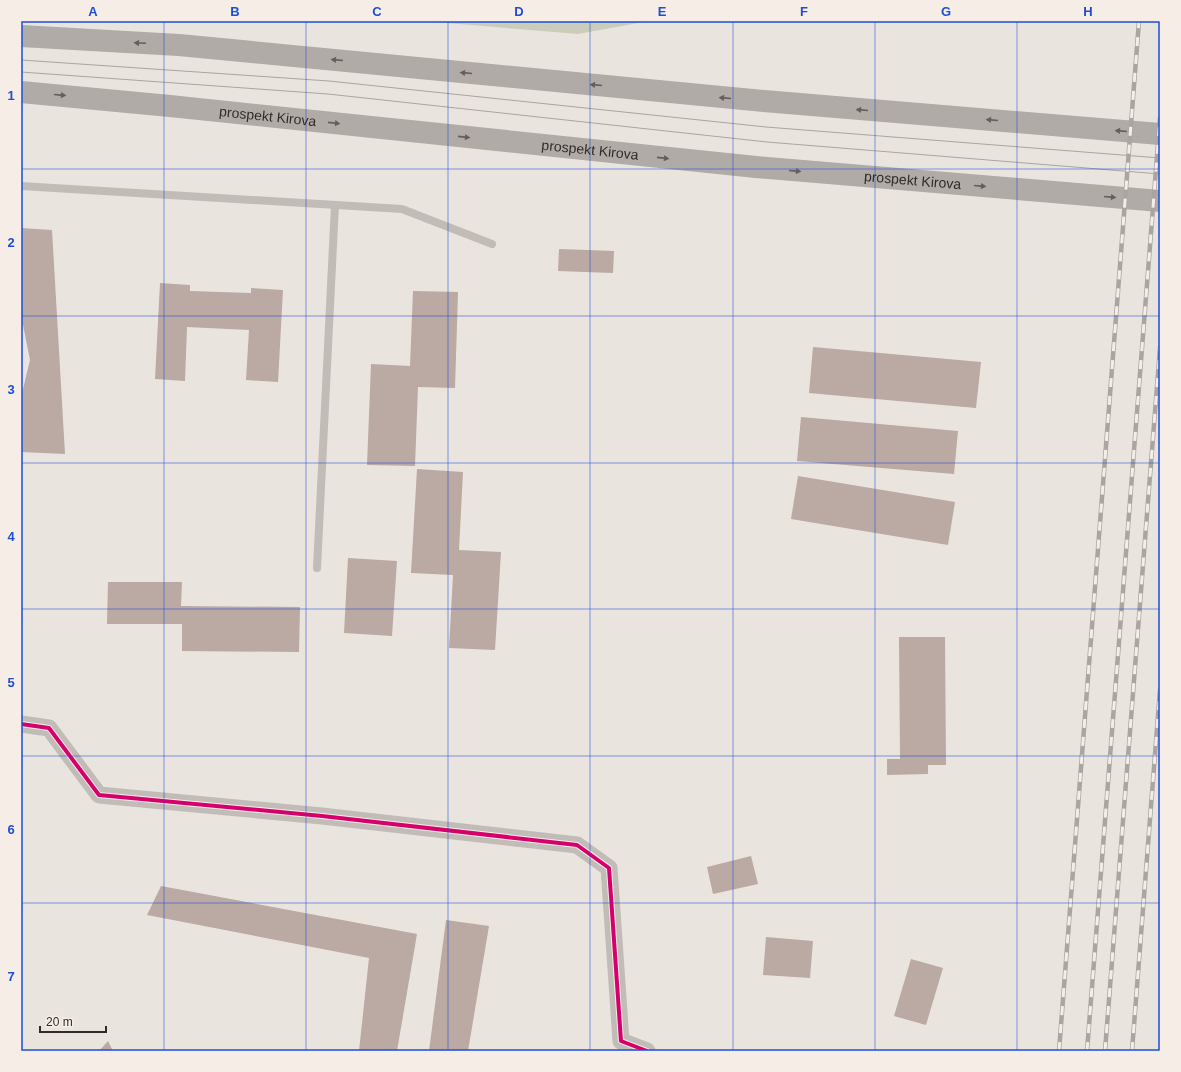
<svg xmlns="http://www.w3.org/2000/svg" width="1181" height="1072" font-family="Helvetica,sans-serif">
  <rect width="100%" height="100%" fill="#eae4df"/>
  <path fill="#cbcdbb" d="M 436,21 L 649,21 L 578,34 L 435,22 Z"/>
  <path fill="#bba9a3" d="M 21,228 L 52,230 L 65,454 L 21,452 L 21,393 L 22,393 L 30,360 L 23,325 L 21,325 Z
    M 559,249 L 614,251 L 613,273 L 558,271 Z
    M 160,283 L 190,285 L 190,291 L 251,293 L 251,288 L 283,290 L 278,382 L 246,380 L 249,330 L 187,327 L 185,381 L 155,379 Z
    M 413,291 L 458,292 L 455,388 L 418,387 L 415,466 L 367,465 L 371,364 L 410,366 Z
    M 813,347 L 981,362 L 976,408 L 809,393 Z
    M 801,417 L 958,431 L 954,474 L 797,461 Z
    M 417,469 L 463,472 L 459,550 L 501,552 L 495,650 L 449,648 L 453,575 L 411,573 Z
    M 798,476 L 955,502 L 948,545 L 791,519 Z
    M 348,558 L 397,561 L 392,636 L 344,633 Z
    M 108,582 L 182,582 L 181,606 L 300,607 L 299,652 L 182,651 L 182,624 L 107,624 Z
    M 899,637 L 945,637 L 946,765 L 928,765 L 928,774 L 887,775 L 887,759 L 900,759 Z
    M 751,856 L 758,884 L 713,894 L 707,867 Z
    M 161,886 L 417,934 L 397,1051 L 359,1051 L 369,958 L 147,915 Z
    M 446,920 L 489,926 L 468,1051 L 429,1051 Z
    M 766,937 L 813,941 L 810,978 L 763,975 Z
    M 911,959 L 943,968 L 926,1025 L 894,1016 Z
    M 108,1041 L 113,1051 L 99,1051 Z"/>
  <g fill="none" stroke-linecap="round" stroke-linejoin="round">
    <path stroke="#c2bcb8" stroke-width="8" d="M 21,186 L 402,209 L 492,244
      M 317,568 L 335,205"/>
    <path stroke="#c2bcb8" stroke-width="17" d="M 21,724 L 49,728 L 99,795 L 322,816 L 577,845 L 609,868 L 621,1041 L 647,1051"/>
    <g stroke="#b1aba7" stroke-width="22">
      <path d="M 21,36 L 179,45 L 764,101 L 1160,134"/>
      <path id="s1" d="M 21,92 L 170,106 L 756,167 L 1160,201"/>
    </g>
    <path stroke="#aaa5a2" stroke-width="1" d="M 21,60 L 329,81 L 766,127 L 1160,158
      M 21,72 L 328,94 L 767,142 L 1160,174"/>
    <g stroke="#aaa5a2" stroke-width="4.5">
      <path id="rail" d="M 1059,1051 L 1139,21
        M 1087,1051 L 1160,118
        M 1105,1051 L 1160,348
        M 1132,1051 L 1160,690"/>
    </g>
    <use href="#rail" stroke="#f6eee6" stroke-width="3" stroke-dasharray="9" stroke-linecap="butt"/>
    <g stroke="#f6eee6" stroke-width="6">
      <path id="cycleway" d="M 21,724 L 49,728 L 99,795 L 322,816 L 577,845 L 609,868 L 621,1041 L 647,1051"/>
    </g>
    <use href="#cycleway" stroke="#d6006c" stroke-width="4"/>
  </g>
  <defs><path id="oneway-solid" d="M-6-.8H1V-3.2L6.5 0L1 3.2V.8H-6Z"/></defs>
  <g fill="#655e5a">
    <use href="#oneway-solid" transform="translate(140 43) rotate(-177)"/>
    <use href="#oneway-solid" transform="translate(337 60) rotate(-175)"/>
    <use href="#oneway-solid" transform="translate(466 73) rotate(-175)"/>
    <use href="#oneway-solid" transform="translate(596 85) rotate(-175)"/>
    <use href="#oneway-solid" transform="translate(60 95) rotate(5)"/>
    <use href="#oneway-solid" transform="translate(725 98) rotate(-175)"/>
    <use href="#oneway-solid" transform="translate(862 110) rotate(-175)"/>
    <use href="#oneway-solid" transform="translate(992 120) rotate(-175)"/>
    <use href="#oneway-solid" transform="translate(334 123) rotate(6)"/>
    <use href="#oneway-solid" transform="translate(1121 131) rotate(-175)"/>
    <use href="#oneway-solid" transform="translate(464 137) rotate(6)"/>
    <use href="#oneway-solid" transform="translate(663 158) rotate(6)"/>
    <use href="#oneway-solid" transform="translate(795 171) rotate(5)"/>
    <use href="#oneway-solid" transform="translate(980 186) rotate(5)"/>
    <use href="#oneway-solid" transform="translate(1110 197) rotate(5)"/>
  </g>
  <path fill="none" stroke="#1d4ed8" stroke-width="1" stroke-opacity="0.55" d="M 164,21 L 164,1051M 306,21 L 306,1051M 448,21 L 448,1051M 590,21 L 590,1051M 733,21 L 733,1051M 875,21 L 875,1051M 1017,21 L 1017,1051M 21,169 L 1160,169M 21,316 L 1160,316M 21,463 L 1160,463M 21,609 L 1160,609M 21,756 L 1160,756M 21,903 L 1160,903"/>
  <g text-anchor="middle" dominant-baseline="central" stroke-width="3" stroke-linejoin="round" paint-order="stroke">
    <g font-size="14" fill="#322a27" stroke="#f6eee6">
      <text stroke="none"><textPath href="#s1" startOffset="248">prospekt Kirova</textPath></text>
      <text stroke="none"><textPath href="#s1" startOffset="572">prospekt Kirova</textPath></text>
      <text stroke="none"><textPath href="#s1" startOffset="896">prospekt Kirova</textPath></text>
    </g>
  </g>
  <rect width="1181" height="1072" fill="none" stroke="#f6eee6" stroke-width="44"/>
  <path d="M40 1026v6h66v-6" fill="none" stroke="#322a27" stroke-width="2"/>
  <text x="46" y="1026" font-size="12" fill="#322a27" stroke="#f6eee6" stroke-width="3" paint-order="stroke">20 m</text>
  <rect x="22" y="22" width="1137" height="1028" fill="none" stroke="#1d4ed8" stroke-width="1.5"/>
  <g font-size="13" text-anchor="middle" font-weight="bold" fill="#1d4ed8">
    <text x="93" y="16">A</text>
    <text x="235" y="16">B</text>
    <text x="377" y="16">C</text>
    <text x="519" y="16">D</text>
    <text x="662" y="16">E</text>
    <text x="804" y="16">F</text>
    <text x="946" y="16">G</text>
    <text x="1088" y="16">H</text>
    <text x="11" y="100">1</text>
    <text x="11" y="247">2</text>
    <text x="11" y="394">3</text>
    <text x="11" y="541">4</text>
    <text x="11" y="687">5</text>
    <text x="11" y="834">6</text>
    <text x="11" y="981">7</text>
  </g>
</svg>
